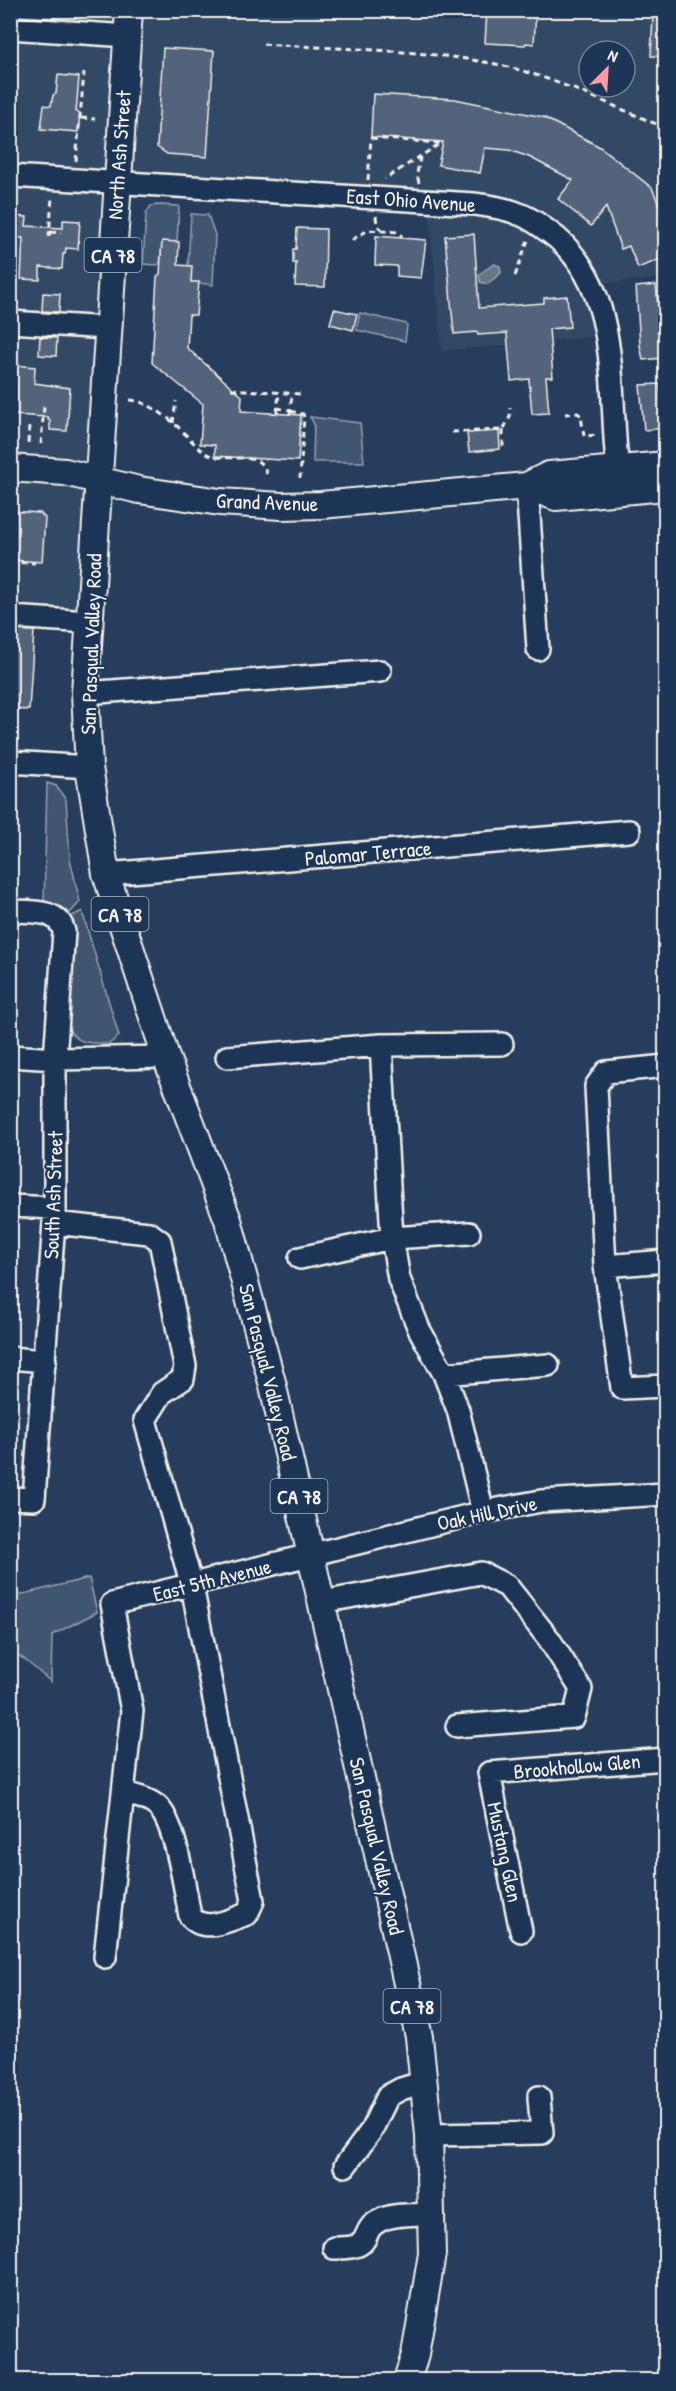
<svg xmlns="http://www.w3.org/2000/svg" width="676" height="2391" font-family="'Patrick Hand',sans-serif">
  <rect width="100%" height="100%" fill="#263d5d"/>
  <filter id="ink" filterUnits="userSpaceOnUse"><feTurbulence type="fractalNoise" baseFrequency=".0167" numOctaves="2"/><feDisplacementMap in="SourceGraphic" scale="12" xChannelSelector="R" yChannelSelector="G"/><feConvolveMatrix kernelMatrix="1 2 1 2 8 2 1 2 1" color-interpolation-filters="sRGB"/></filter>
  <g filter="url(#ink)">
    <path fill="#334966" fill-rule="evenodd" d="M 10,11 L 665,11 L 665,278 L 592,284 L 607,335 L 442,351 L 428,201 L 117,182 L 90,622 L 11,617 ZM 589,51 L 625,51 L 625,87 L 589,87 Z"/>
    <path fill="#40546f" stroke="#9aa2ac" stroke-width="1.5" d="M 158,205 L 179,206 L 177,242 L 162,242 L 160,263 L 157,265 L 143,264 L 146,213 L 151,206 Z
      M 191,214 L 208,215 L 215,235 L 213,285 L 191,282 L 188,266 Z
      M 360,313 L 406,324 L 407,326 L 405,341 L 356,330 Z
      M 310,417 L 360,423 L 364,462 L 313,462 L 314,424 Z
      M 47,783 L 56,786 L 66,800 L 70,859 L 80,902 L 70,913 L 63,913 L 44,904 Z
      M 82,911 L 119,1036 L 109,1044 C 93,1043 77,1045 69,1029 L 69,922 L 72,916 Z
      M 89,1578 L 97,1612 L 52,1635 L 51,1682 L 24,1659 L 11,1651 L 11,1597 Z"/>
    <path fill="#677588" stroke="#9fa7ae" stroke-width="1.5" d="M 494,264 L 500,266 L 501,273 L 487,284 L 480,282 L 479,274 Z"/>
    <path fill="#52647b" stroke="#f4f1e8" stroke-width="1.5" d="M 487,10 L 536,10 L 534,44 L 526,43 L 525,45 L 485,43 Z
      M 653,15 L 666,16 L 666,57 L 651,56 Z
      M 163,48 L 214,51 L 207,157 L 167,154 L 157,147 Z
      M 58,75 L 79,77 L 76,112 L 80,113 L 78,132 L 41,129 L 44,105 L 51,106 L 53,95 L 56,94 Z
      M 373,94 L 455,99 L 543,117 L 600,147 L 652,188 L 666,221 L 666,257 L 638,268 L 629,246 L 621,249 L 606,207 L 591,226 L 558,199 L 573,180 L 529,157 L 509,150 L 485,148 L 480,173 L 438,165 L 443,142 L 371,137 Z
      M 10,216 L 27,217 L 26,226 L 63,228 L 63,220 L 80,221 L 78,249 L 66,248 L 65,254 L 63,254 L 62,269 L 40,267 L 40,280 L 21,279 L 23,238 L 10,237 Z
      M 297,228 L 326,229 L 325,287 L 295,286 L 296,263 L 293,263 L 293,249 L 296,249 Z
      M 474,234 L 479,308 L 544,303 L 544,298 L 567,296 L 570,327 L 549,329 L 553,377 L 546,377 L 549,413 L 532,414 L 529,379 L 511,381 L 507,333 L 478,335 L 477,332 L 454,334 L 445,236 Z
      M 376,236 L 426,240 L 421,278 L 397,276 L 397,266 L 375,265 Z
      M 162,241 L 179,242 L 178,265 L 192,266 L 191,282 L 199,282 L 196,315 L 189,315 L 187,348 L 242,396 L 241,411 L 301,415 L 298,461 L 215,456 L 215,445 L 200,444 L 203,404 L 152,363 L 157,277 L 160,274 Z
      M 656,285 L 663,358 L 643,360 L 640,345 L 636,287 Z
      M 43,293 L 60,294 L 59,312 L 42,311 Z
      M 334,309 L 357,314 L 353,330 L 330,324 Z
      M 40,337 L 57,338 L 56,356 L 39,355 Z
      M 15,365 L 35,367 L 34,383 L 70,388 L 67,431 L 50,430 L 50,420 L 48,420 L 48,417 L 12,415 Z
      M 660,384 L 664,428 L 644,430 L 640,385 Z
      M 499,431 L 500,449 L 469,452 L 467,433 Z
      M 10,511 L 40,513 L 45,518 L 42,562 L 10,560 Z
      M 10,630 L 34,631 L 29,710 L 10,709 Z"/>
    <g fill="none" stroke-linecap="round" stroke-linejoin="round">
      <g stroke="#f4f1e8" stroke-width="26">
        <path id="minor" d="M 10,28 L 128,36
          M 10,176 L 474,204 C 489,206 505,208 519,214 C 533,219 545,229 557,238 C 617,290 610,379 616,452 L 620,469
          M 10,322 L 108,328
          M 527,486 L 538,649
          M 10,617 L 90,622
          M 85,693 L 380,671
          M 10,762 L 89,767
          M 106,874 L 629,831
          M 10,911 C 29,912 59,908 64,932 L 55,1059 L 55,1208 L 34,1499 L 10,1498
          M 381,1045 L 392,1238 L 399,1279 L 419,1329 L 444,1374 L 458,1410 L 483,1512
          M 10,1056 L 55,1059 L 166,1057
          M 227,1057 L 381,1045 L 502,1044
          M 666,1066 L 606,1072 L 596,1086 L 605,1266 L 622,1388 L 666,1386
          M 10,1206 L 55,1208
          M 54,1223 L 149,1233 L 160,1241 L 185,1366 L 183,1379 L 162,1393 L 145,1420 L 192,1586 L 253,1901 L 247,1914 C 229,1920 204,1934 190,1916 C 185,1891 176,1822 157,1806 C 147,1798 135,1795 123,1793
          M 300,1258 L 392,1238 L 469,1233
          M 605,1266 L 666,1261
          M 10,1358 L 45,1361
          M 444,1374 L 548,1365
          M 322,1602 L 481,1573 L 507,1586 L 549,1639 L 581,1689 L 574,1717 L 457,1726
          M 521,1931 L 489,1773 L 666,1759
          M 105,1957 L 132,1711 L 112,1604 L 483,1512 L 541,1501 L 666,1494
          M 429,2135 L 542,2133 L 539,2097
          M 345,2166 L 371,2131 L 388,2096 L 401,2089 L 424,2082
          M 334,2248 C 378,2249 357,2232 379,2221 C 393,2213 415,2215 431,2214"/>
      </g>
      <g stroke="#f4f1e8" stroke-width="30">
        <path id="major" d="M 129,10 L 85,693 L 89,767 L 106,874 L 166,1057 L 228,1220 L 272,1382 L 419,2037 L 429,2135 L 432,2254 L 415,2355 L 407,2380
          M 10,468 L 65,472 L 139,490 L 220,502 L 281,506 L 321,505 L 527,486 L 549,475 L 666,465
          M 527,486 L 556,497 L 666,487"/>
      </g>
      <path stroke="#f4f1e8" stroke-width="3" stroke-dasharray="6 4.5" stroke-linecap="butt" d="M 263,44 C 338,49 416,49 490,63 C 546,73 612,106 666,128
        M 81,118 L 95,119
        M 76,161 L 84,73
        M 368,180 L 371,138 L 441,143 L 385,179
        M 419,183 L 417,174 L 420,157
        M 376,216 L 377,225 L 383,231
        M 50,232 L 61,233
        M 49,237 L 52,197
        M 352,240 L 368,230 L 399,232 L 402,237
        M 515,276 L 528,240
        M 231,389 L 301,394
        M 130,400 C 149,401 173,421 185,434 C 194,442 198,450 209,455 C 228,463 266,448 267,478
        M 277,408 L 290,410
        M 290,411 L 303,414 L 304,417 L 300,478
        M 277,413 L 279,392
        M 290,414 L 292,393
        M 565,414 L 578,413 L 581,416 L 584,436 L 597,435
        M 173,423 L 176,401
        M 503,430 L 503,449
        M 452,432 L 503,430 L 510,417 L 510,408
        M 28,443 L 29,427
        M 41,444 L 44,406
        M 10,562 L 35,563"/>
      <use href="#minor" stroke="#1d3557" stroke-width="21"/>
      <use href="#major" stroke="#1d3557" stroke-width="26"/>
    </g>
  </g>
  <g text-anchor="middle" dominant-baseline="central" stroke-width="4.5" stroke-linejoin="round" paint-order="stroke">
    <g fill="#1d3557" stroke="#b4b9bc" stroke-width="1.5">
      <rect x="84.5" y="238" width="57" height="34" rx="4.5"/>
      <rect x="91.5" y="897" width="57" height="34" rx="4.5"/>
      <rect x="270.5" y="1479" width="57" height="34" rx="4.5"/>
      <rect x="383.5" y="1989" width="57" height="34" rx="4.5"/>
    </g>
    <g font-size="20" font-weight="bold" fill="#f4f1e8">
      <text x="113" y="255">CA 78</text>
      <text x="120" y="914">CA 78</text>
      <text x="299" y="1496">CA 78</text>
      <text x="412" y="2006">CA 78</text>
    </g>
    <g font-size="21" fill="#f4f1e8" stroke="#1d3557">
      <text transform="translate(119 155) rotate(-86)">North Ash Street</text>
      <text transform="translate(411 200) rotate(4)">East Ohio Avenue</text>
      <text transform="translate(267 502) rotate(2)">Grand Avenue</text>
      <text transform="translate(91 644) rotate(-88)">San Pasqual Valley Road</text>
      <text transform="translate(368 853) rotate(-5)">Palomar Terrace</text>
      <text transform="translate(53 1195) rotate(-88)">South Ash Street</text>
      <text transform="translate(268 1372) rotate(76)">San Pasqual Valley Road</text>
      <text transform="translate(487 1513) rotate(-12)">Oak Hill Drive</text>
      <text transform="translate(212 1580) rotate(-14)">East 5th Avenue</text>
      <text transform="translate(577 1766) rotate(-5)">Brookhollow Glen</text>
      <text transform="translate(377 1846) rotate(77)">San Pasqual Valley Road</text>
      <text transform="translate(505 1852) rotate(78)">Mustang Glen</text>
    </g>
  </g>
  <rect width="676" height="2391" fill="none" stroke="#1d3557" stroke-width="36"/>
  <rect x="18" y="18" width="640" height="2355" fill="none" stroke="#f4f1e8" stroke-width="2" filter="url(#ink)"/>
  <g transform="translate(607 69) rotate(24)"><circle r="28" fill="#1d3557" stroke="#738091" stroke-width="1.5"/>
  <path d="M0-4.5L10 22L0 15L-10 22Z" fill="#ff9aa2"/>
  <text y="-9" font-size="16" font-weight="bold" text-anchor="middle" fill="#f4f1e8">N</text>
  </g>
</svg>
